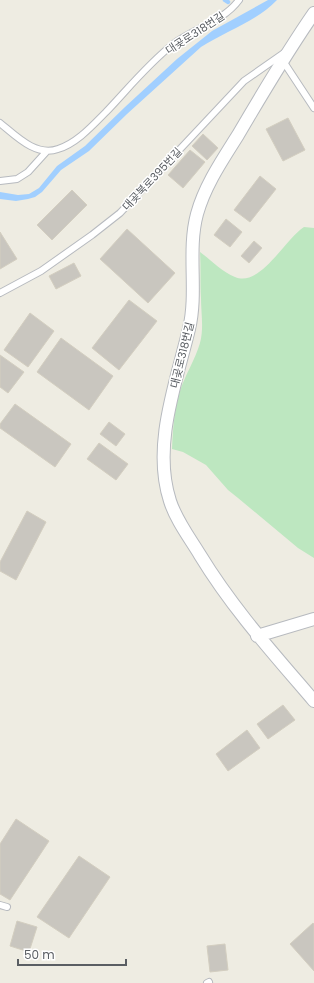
<svg xmlns="http://www.w3.org/2000/svg" width="314" height="983" font-family="Poppins,'Noto Sans KR',sans-serif">
  <rect width="100%" height="100%" fill="#eeece2"/>
  <path fill="#bde7c0" d="M 304,227 L 314,228 L 314,558 L 298,548 L 238,498 L 228,490 L 206,465 L 183,452 L 172,449 C 173,429 174,410 180,391 C 185,375 195,360 200,343 C 204,328 201,313 201,298 C 200,282 201,267 200,252 C 211,260 222,272 235,277 C 260,288 285,239 304,227 Z"/>
  <path fill="#a1cfff" d="M 268,0 L 277,0 C 257,21 226,31 201,47 L 127,114 L 89,151 L 61,170 L 42,192 L 35,197 L 28,199 L 16,201 L 0,199 L 0,192 L 18,195 L 29,194 L 39,188 L 57,166 L 85,146 L 125,107 L 177,59 L 212,31 Z"/>
  <g fill="none" stroke-linecap="round" stroke-linejoin="round">
    <path stroke="#a1cfff" stroke-width="4.5" d="M 225,0 L 228,2"/>
  </g>
  <path fill="#c9c6bf" stroke="#d3cec0" d="M 288,118 L 305,150 L 283,161 L 266,129 Z
    M 203,134 L 218,148 L 207,160 L 192,146 Z
    M 190,150 L 205,162 L 183,188 L 168,175 Z
    M 260,176 L 276,189 L 250,222 L 234,210 Z
    M 72,190 L 87,205 L 52,240 L 37,225 Z
    M 226,219 L 242,232 L 230,247 L 214,235 Z
    M 127,229 L 175,273 L 148,303 L 100,259 Z
    M 0,232 L 17,259 L 0,269 Z
    M 254,241 L 262,248 L 249,263 L 241,256 Z
    M 74,263 L 81,276 L 56,289 L 49,276 Z
    M 129,300 L 157,321 L 119,370 L 92,348 Z
    M 30,313 L 54,331 L 28,367 L 4,350 Z
    M 61,338 L 113,376 L 89,410 L 37,372 Z
    M 0,355 L 24,372 L 8,393 L 0,387 Z
    M 15,404 L 71,444 L 55,467 L 0,428 L 0,424 Z
    M 109,422 L 125,434 L 116,446 L 100,434 Z
    M 99,443 L 128,464 L 116,480 L 87,459 Z
    M 27,511 L 46,522 L 16,580 L 0,571 L 0,562 Z
    M 283,705 L 295,720 L 268,739 L 257,724 Z
    M 247,730 L 260,748 L 228,771 L 216,754 Z
    M 16,819 L 49,841 L 10,900 L 0,894 L 0,844 Z
    M 79,856 L 110,877 L 69,938 L 37,917 Z
    M 17,921 L 37,927 L 29,952 L 10,946 Z
    M 313,923 L 314,924 L 314,971 L 290,944 Z
    M 225,944 L 228,970 L 210,972 L 207,946 Z"/>
  <g fill="none" stroke-linecap="round" stroke-linejoin="round">
    <g stroke="#b7babf" stroke-width="8">
      <path id="service" d="M 283,61 L 314,108
        M 0,123 C 16,136 36,157 58,149 C 77,143 92,126 106,112 C 127,90 147,65 172,45 C 192,29 223,22 239,0
        M 0,181 L 17,179 L 28,172 L 47,151
        M 0,293 L 41,271 L 92,235 L 120,213 L 244,81 L 284,53
        M 0,905 L 7,907
        M 207,983 L 209,982"/>
    </g>
    <g stroke="#b7babf" stroke-width="14">
      <path id="minor" d="M 314,13 C 287,52 262,94 238,135 C 223,159 205,185 197,214 C 187,251 198,292 189,329 C 176,383 152,446 170,501 C 176,520 189,537 200,555 C 233,609 273,653 314,701
        M 257,636 L 314,619"/>
    </g>
    <use href="#service" stroke="#fff" stroke-width="6"/>
    <use href="#minor" stroke="#fff" stroke-width="12"/>
  </g>
  <g text-anchor="middle" dominant-baseline="central" stroke-width="3" stroke-linejoin="round" paint-order="stroke">
    <g font-size="11" fill="#5a5e63" stroke="#fff">
      <text transform="translate(195 33) rotate(-33)">대곶로318번길</text>
      <text transform="translate(152 179) rotate(-47)">대곶북로395번길</text>
      <text transform="translate(182 355) rotate(-76)">대곶로318번길</text>
    </g>
  </g>
  <path d="M18 959v6h108v-6" fill="none" stroke="#5a5e63" stroke-width="2"/>
  <text x="24" y="959" font-size="12" fill="#5a5e63" stroke="#ffffff" stroke-width="3" paint-order="stroke">50 m</text>
</svg>
